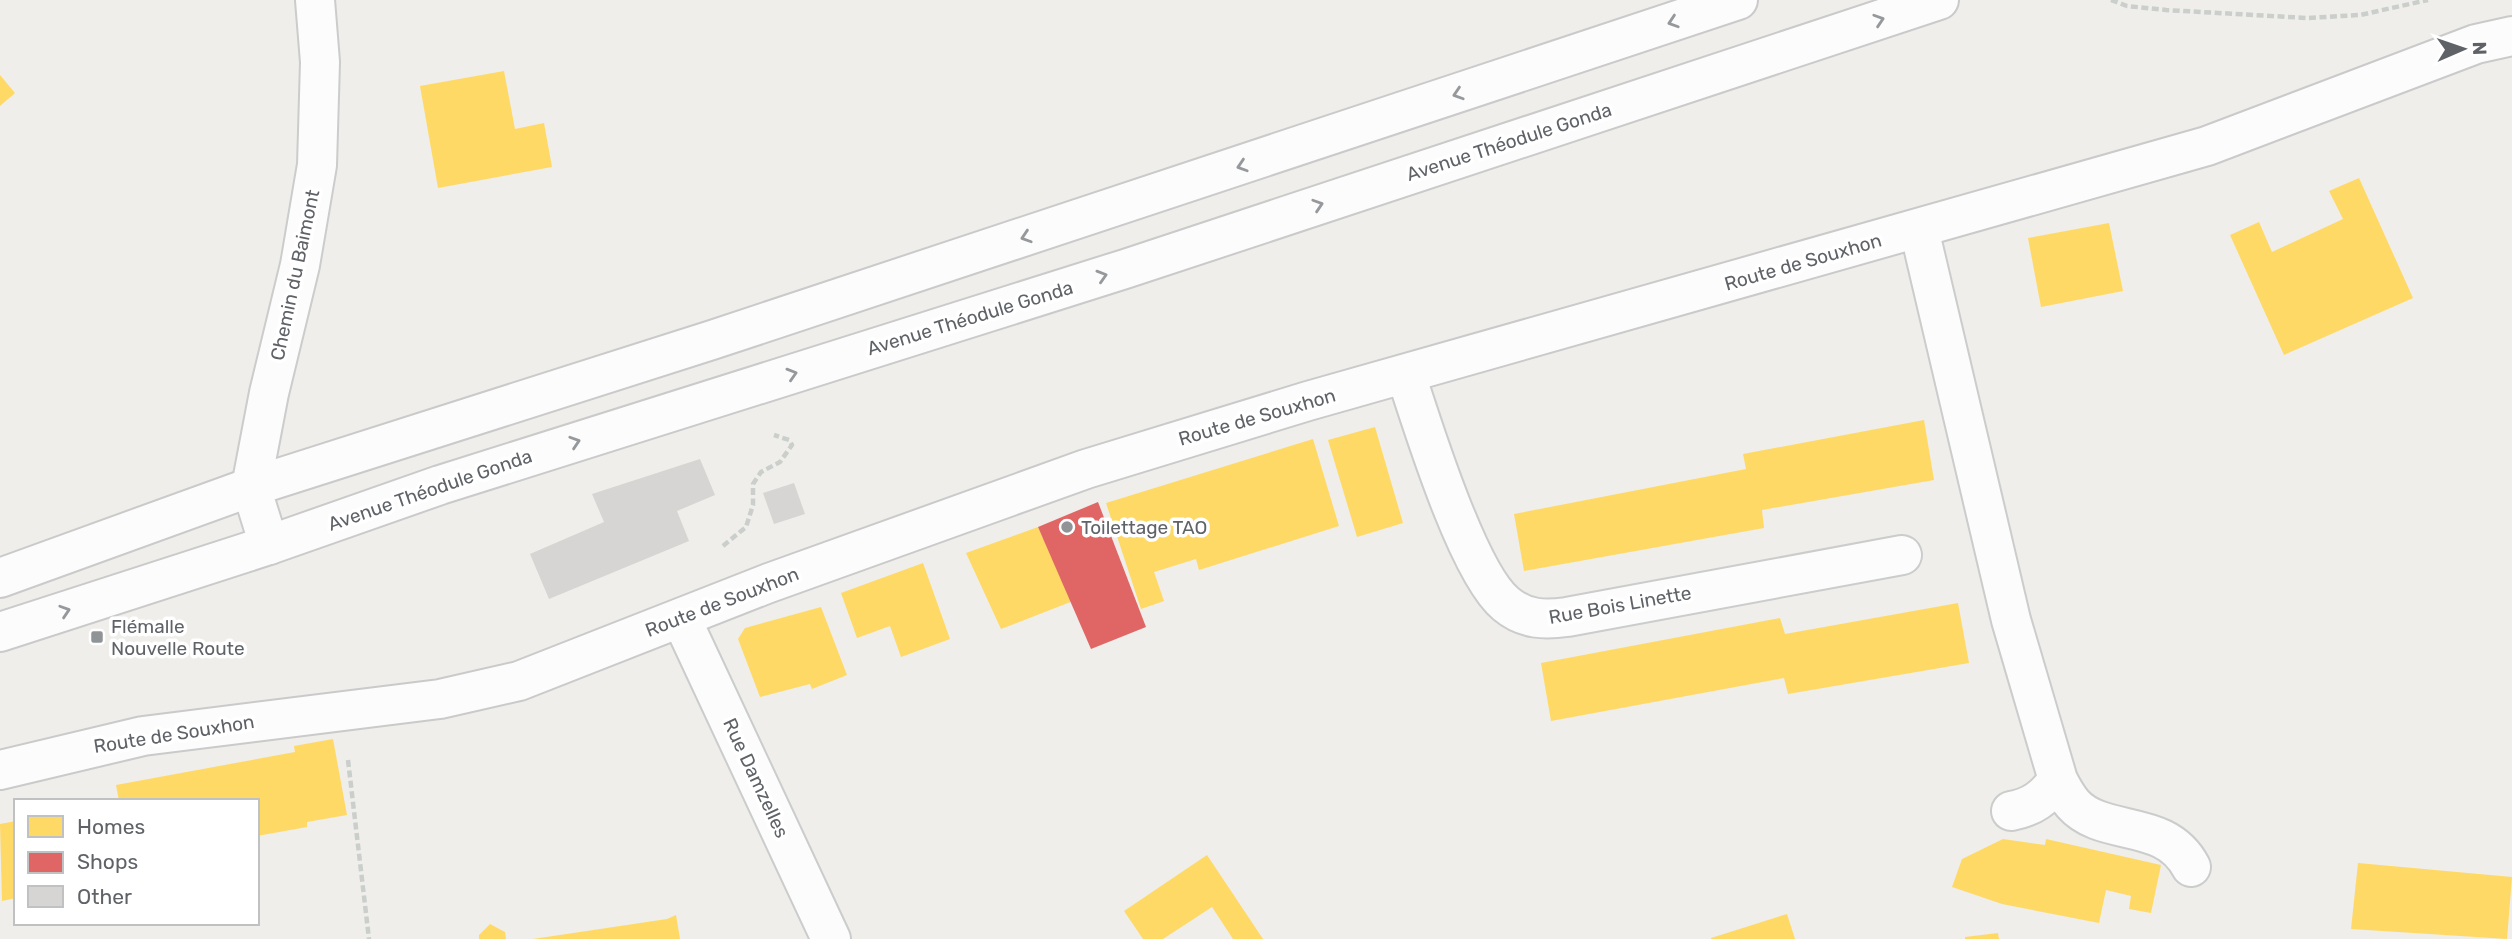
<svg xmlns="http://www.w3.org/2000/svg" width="2512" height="939" font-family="Rubik,sans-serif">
  <rect width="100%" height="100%" fill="#efeeea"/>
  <path fill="#ffd966" d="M 504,71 L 515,129 L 544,123 L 552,167 L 438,188 L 420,86 Z
    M 0,75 L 15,93 L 0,106 Z
    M 2359,178 L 2413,298 L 2284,355 L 2230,235 L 2259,222 L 2272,252 L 2343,219 L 2329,191 Z
    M 2109,223 L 2123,291 L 2041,307 L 2028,238 Z
    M 1924,420 L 1934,480 L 1762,510 L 1764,528 L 1524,571 L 1514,514 L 1746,469 L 1743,454 Z
    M 1375,427 L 1403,523 L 1357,537 L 1328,440 Z
    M 1313,439 L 1339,526 L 1199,570 L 1196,559 L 1154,572 L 1164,601 L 1141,609 L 1106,503 Z
    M 1038,527 L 1073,601 L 1001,629 L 966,553 Z
    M 923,563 L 950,639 L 901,657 L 890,626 L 857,638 L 841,593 Z
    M 1958,603 L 1969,663 L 1788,694 L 1784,678 L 1551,721 L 1541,663 L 1780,618 L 1785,634 Z
    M 821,607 L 847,675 L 812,689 L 810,684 L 760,697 L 738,639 L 745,628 Z
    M 333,739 L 347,815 L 307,822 L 307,827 L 257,836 L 257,801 L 119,801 L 116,785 L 295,752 L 294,746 Z
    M 16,821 L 16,898 L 2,901 L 0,824 Z
    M 2003,839 L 2045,845 L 2046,839 L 2161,865 L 2151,913 L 2129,909 L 2131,896 L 2106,890 L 2099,923 L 2002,904 L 1952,887 L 1962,859 Z
    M 1207,855 L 1263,939 L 1233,939 L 1212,907 L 1163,939 L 1143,939 L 1124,911 Z
    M 2358,863 L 2512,877 L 2507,939 L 2351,929 Z
    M 1787,914 L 1795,939 L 1711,939 L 1711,938 Z
    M 676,915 L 680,939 L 533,939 L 667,919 Z
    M 490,924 L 505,932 L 506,939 L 479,939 L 479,935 Z
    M 1998,933 L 1999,939 L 1965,939 L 1965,937 Z"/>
  <path fill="#e06666" d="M 1098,502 L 1146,627 L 1091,649 L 1038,527 Z"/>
  <path fill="#d6d5d3" d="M 700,459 L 715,495 L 677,511 L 689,541 L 549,599 L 530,554 L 604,522 L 592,494 Z
    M 794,483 L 805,514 L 774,524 L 763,493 Z"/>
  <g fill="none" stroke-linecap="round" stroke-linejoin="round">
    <g stroke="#cbcccc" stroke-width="42">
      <path id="street" d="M 1919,229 L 2011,620 L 2058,780 C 2044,798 2033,807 2011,811
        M 1406,375 C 1423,427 1468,573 1506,604 C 1525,620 1545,620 1567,617 L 1902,555
        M 269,545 L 251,487 L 269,393 L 300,265 L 317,165 L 320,62 L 315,0
        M 681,618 L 831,939
        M 2058,780 C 2062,788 2067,797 2073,804 C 2103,838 2165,817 2191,867"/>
    </g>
    <g stroke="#cacacb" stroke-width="42">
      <path id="secondary" d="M 0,578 L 251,487 L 712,340 L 1738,0
        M 0,632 L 269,545 L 440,485 L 1125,269 L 1939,0
        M 0,770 L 143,736 L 440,699 L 519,681 L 769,583 L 1086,469 L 1308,401 L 2207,146 L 2476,44 L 2512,36"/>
    </g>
    <path stroke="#cacfcc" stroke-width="4.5" stroke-dasharray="7 3.5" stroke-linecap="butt" d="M 2111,0 L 2127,6 L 2166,10 L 2307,18 L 2360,15 L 2428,0
      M 723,546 L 746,527 L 753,505 L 753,484 L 761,472 L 780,462 L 792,445 L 789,440 L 774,435
      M 348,760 L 369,939"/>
    <use href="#street" stroke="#fdfcfc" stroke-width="38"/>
    <use href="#secondary" stroke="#fdfcfc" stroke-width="38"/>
  </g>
  <defs><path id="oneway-chevron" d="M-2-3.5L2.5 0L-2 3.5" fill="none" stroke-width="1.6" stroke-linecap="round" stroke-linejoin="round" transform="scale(1.75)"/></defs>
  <g stroke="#96999c">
    <use href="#oneway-chevron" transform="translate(1879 20) rotate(-18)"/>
    <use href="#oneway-chevron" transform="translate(1673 22) rotate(162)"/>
    <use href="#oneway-chevron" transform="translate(1458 94) rotate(162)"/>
    <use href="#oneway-chevron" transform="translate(1242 166) rotate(162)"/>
    <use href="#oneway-chevron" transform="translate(1318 205) rotate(-18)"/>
    <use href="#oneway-chevron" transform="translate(1026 237) rotate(162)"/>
    <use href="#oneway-chevron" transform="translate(1102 276) rotate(-17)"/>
    <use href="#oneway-chevron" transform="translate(792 374) rotate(-17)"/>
    <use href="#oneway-chevron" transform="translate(575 442) rotate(-18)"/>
    <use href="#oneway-chevron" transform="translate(65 611) rotate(-18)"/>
  </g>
  <g fill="#919496" stroke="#fff" stroke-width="2.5">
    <circle cx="1067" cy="527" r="7"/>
    <rect x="90" y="630" width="14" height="14" rx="3.5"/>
  </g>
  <g text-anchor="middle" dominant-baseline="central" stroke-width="7" stroke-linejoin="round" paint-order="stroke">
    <g font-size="19" fill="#5f6368" stroke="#fff">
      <text transform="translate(1509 142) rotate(-18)">Avenue Théodule Gonda</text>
      <text transform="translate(1803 262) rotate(-16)">Route de Souxhon</text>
      <text transform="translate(295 275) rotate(-78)">Chemin du Baimont</text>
      <text transform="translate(970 318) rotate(-17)">Avenue Théodule Gonda</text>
      <text transform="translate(1257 417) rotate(-16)">Route de Souxhon</text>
      <text transform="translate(430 490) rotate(-19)">Avenue Théodule Gonda</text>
      <text transform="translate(722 602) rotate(-21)">Route de Souxhon</text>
      <text transform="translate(1620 605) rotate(-10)">Rue Bois Linette</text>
      <text transform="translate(174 734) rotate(-9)">Route de Souxhon</text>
      <text transform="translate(756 778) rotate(65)">Rue Damzelles</text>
    </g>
    <g font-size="19" fill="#5f6368" stroke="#fff" text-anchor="start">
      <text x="1081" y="527">Toilettage TAO</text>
      <text x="111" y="626">Flémalle<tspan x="111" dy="22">Nouvelle Route</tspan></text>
    </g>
  </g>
  <rect x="14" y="799" width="245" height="126" fill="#ffffff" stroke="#bfc1c3" stroke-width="2"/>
  <rect x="28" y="816" width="35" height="21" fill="#ffd966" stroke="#bfc1c3" stroke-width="2"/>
  <text x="77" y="834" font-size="21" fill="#5f6368">Homes</text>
  <rect x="28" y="852" width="35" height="21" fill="#e06666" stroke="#bfc1c3" stroke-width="2"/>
  <text x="77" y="869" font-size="21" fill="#5f6368">Shops</text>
  <rect x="28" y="886" width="35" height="21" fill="#d6d5d3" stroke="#bfc1c3" stroke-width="2"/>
  <text x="77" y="904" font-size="21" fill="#5f6368">Other</text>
  <g transform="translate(2463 49) rotate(88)" stroke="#ffffff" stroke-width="5" paint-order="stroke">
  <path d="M0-5L12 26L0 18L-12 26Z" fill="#5f6368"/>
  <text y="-10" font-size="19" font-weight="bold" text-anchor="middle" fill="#5f6368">N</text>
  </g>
</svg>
